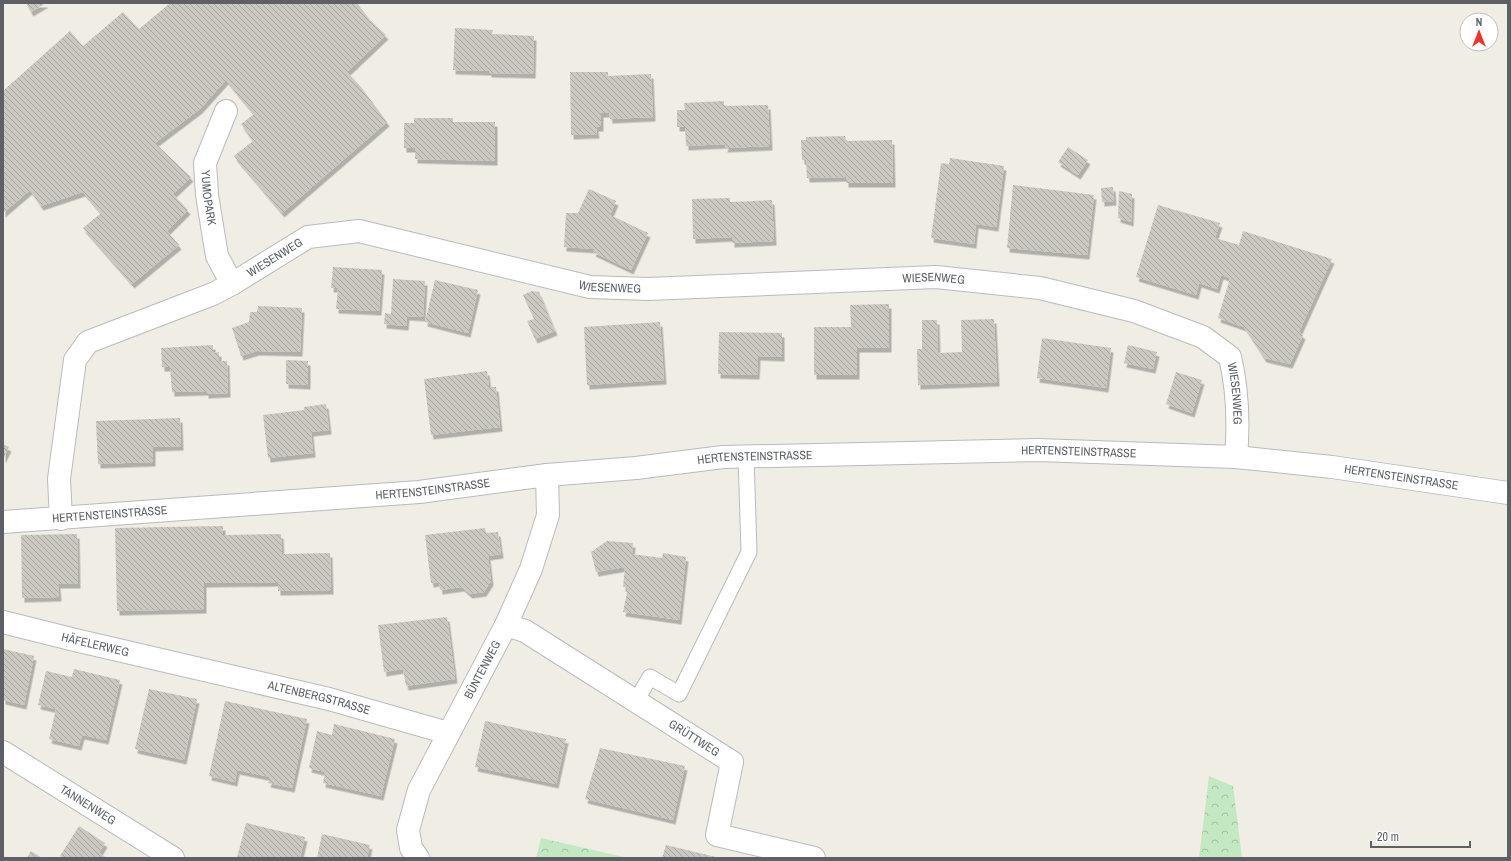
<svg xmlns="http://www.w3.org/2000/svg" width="1511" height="861" font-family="'Archivo Narrow',sans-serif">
  <defs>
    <pattern id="forest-crowns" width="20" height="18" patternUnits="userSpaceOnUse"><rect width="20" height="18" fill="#c3e8c2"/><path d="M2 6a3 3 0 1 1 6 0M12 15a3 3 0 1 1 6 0" fill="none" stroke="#a2bfa1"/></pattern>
    <pattern id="building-back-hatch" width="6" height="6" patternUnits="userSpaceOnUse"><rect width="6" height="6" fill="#cbc8c2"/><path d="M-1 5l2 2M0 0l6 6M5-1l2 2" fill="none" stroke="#a8a6a1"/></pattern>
    <filter id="shadow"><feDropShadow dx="2.5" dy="4.5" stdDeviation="0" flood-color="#0004"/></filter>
  </defs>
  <rect width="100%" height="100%" fill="#f0ede5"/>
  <path fill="url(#forest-crowns)" d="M 1209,776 L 1233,786 L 1242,858 L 1199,858 Z
    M 541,838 L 628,858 L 536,858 Z"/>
  <path fill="url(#building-back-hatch)" filter="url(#shadow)" d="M 26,3 L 46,3 L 31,12 Z
    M 168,3 L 357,3 L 370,20 L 386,35 L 347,72 L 361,87 L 387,122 L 282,213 L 234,156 L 253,141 L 241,124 L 254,114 L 226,80 L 200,109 L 155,143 L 191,177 L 173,194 L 188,210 L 167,231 L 179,245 L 132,284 L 83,228 L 101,213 L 83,192 L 41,206 L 30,190 L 3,213 L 3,91 L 70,31 L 83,46 L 123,12 L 139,29 L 169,4 Z
    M 455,28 L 493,30 L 492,34 L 534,36 L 533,74 L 489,73 L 489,71 L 453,70 Z
    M 570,72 L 608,72 L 608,76 L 651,74 L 653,117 L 610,119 L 609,113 L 601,113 L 601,127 L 596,127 L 597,134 L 571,135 Z
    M 724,101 L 724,106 L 768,105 L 770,146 L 725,148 L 726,144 L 686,146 L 685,127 L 677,127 L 677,110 L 685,110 L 684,103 Z
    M 414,118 L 453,118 L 453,122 L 495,122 L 495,161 L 415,159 L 415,148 L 404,148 L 404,123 L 414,123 Z
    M 845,136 L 846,141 L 892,140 L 893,183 L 846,183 L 846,177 L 807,178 L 806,160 L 802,160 L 801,140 L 806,140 L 806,137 Z
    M 1068,147 L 1088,160 L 1078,175 L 1058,162 Z
    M 950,158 L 1004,166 L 996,227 L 976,224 L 974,244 L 931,238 L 941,163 L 949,164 Z
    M 1013,185 L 1094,195 L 1087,255 L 1007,248 Z
    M 1113,187 L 1114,201 L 1102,202 L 1101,188 Z
    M 589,189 L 616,201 L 610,215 L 648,233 L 631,270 L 593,252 L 595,249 L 564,247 L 566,213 L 578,213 Z
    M 1119,191 L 1132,194 L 1131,222 L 1118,218 Z
    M 730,198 L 730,202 L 772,200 L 774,241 L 732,243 L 732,237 L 693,239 L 692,199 Z
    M 1158,205 L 1220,223 L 1215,238 L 1239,245 L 1243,231 L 1332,259 L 1299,332 L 1303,335 L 1290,364 L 1264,358 L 1244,327 L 1218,318 L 1230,278 L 1221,275 L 1217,289 L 1199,283 L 1196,295 L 1136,277 Z
    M 333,267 L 382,270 L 379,311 L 336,309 L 338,288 L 331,288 Z
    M 393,279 L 425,281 L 423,317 L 407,316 L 406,326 L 384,324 L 385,313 L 391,314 Z
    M 435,280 L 478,290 L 468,333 L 425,322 Z
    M 532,291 L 539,292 L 555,331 L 535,339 L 527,321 L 534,319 L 523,295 Z
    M 889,304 L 889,348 L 857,348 L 857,375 L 814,375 L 814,327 L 851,327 L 850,305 Z
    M 258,306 L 302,308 L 300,352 L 257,351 L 241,356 L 232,328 L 249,322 L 250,312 L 257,312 Z
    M 994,319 L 997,382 L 918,385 L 917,349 L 922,349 L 922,320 L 937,320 L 938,353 L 962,352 L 961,320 Z
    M 660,322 L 664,380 L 587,385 L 584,327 Z
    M 719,332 L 782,333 L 782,357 L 758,356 L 757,375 L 718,374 Z
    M 1042,338 L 1111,348 L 1106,388 L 1037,378 Z
    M 213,345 L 213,353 L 219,352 L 219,361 L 227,361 L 228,393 L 206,394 L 206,391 L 172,392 L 170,367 L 162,367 L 161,348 Z
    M 1128,345 L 1157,352 L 1153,369 L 1124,363 Z
    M 286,360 L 308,361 L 308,385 L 286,384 Z
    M 487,371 L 489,387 L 496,387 L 500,427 L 431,435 L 424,379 Z
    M 1176,372 L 1202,380 L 1192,413 L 1166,404 Z
    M 326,404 L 329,430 L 311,432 L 313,453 L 268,458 L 263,415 L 304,410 L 304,407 Z
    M 180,418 L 181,446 L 153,447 L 153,462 L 98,464 L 96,421 Z
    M 3,444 L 9,447 L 3,459 Z
    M 223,526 L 223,535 L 281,534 L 282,554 L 330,553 L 331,590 L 278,591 L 278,582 L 204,583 L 204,609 L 117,611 L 115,528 Z
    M 485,528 L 486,533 L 498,532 L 501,554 L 488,556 L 491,581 L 484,592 L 470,594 L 462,587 L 440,590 L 439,582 L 431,583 L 425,535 Z
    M 77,534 L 78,584 L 58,584 L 59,597 L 22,598 L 21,535 Z
    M 607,541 L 633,543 L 632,554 L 662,558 L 663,553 L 686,557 L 679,620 L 623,612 L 628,588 L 623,587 L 625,567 L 596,572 L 591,552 Z
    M 447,617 L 455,679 L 406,686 L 403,669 L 384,672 L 378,625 Z
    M 3,649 L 34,656 L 24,705 L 3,700 Z
    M 74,669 L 120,680 L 106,740 L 82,735 L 79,746 L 49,739 L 56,709 L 38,705 L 46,671 L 72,677 Z
    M 149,689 L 197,699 L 184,760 L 135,749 Z
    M 225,701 L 307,719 L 292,788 L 268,783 L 270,777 L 237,770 L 235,782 L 209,776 Z
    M 485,721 L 566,739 L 556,784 L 475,767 Z
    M 334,724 L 395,739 L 381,796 L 323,783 L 325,772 L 309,768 L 317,731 L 332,735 Z
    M 600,748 L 685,766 L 673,820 L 585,799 Z
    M 246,823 L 305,837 L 300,858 L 237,858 Z
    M 79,826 L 105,843 L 99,853 L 107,858 L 63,858 L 60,856 Z
    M 322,834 L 370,845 L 367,858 L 317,858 Z
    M 666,845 L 716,857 L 716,858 L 662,858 Z
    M 31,851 L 42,858 L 27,858 Z"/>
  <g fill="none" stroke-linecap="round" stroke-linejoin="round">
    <g stroke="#b8bbbf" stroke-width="17">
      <path id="lane" d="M 636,701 L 650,677 L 679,694 L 749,552 L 746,456"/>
    </g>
    <g stroke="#b8bbbf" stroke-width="24">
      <g id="street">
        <path id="s1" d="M 226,111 L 205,163 L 207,195 L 217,256 L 232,284"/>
        <path id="s2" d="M 61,519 L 59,479 L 75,360 L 88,342 L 213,294 L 232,284 L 308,237 L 359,231 L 590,287 L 648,289 L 936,277 L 1040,288 L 1134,311 L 1203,337 L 1230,357 C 1238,391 1239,422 1236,457"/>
        <path id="s3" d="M 3,622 L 75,640 L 329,699 L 448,733"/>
        <path id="s4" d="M 506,625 L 525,631 L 732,762 L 717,835 L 814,858"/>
        <path id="s5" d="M 3,752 L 173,858"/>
        <path id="s6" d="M 418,858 L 411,848 L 408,830 L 419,790 L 506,625 L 531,569 L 548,515 L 547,475"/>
      </g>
    </g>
    <g stroke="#b7babf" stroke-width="24">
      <g id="secondary">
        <path id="s7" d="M 3,522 L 419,492 L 547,475 L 636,468 L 723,457 L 1038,450 L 1236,457 L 1332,467 L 1508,493"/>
      </g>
    </g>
    <use href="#lane" stroke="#fff" stroke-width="15"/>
    <use href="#street" stroke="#fff" stroke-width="22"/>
    <use href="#secondary" stroke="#fff" stroke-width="22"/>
  </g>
  <g text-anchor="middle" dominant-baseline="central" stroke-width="4" stroke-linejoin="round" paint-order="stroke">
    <g font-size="12" fill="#5d6166" stroke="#fff">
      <text stroke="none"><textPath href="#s1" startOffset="91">YUMOPARK</textPath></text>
      <text stroke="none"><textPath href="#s2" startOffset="388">WIESENWEG</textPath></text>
      <text stroke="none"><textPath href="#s2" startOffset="1060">WIESENWEG</textPath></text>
      <text stroke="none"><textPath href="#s2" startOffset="736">WIESENWEG</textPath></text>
      <text stroke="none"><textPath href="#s2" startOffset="1408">WIESENWEG</textPath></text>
      <text stroke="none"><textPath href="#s7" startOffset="1079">HERTENSTEINSTRASSE</textPath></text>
      <text stroke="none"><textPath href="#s7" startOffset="755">HERTENSTEINSTRASSE</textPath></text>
      <text stroke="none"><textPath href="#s7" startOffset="1403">HERTENSTEINSTRASSE</textPath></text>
      <text stroke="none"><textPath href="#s7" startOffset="431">HERTENSTEINSTRASSE</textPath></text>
      <text stroke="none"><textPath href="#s7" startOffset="107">HERTENSTEINSTRASSE</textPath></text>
      <text stroke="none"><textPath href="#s3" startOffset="95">HÄFELERWEG</textPath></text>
      <text stroke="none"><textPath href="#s6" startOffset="208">BÜNTENWEG</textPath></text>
      <text stroke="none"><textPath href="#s3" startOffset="325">ALTENBERGSTRASSE</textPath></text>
      <text stroke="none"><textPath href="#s4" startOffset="220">GRÜTTWEG</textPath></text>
      <text stroke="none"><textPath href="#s5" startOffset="100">TANNENWEG</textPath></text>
    </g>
  </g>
  <rect width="1511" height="861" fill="none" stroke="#5d6166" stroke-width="8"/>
  <g transform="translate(1479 32)"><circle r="19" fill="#ffffff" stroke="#bec0c2"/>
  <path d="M0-3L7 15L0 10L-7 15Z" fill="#ed352e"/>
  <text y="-6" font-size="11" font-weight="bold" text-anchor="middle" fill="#5d6166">N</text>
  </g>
  <path d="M1371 841v6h99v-6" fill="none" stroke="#5d6166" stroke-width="2"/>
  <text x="1377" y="841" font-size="12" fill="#5d6166" stroke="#ffffff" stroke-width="3" paint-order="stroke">20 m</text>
</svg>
